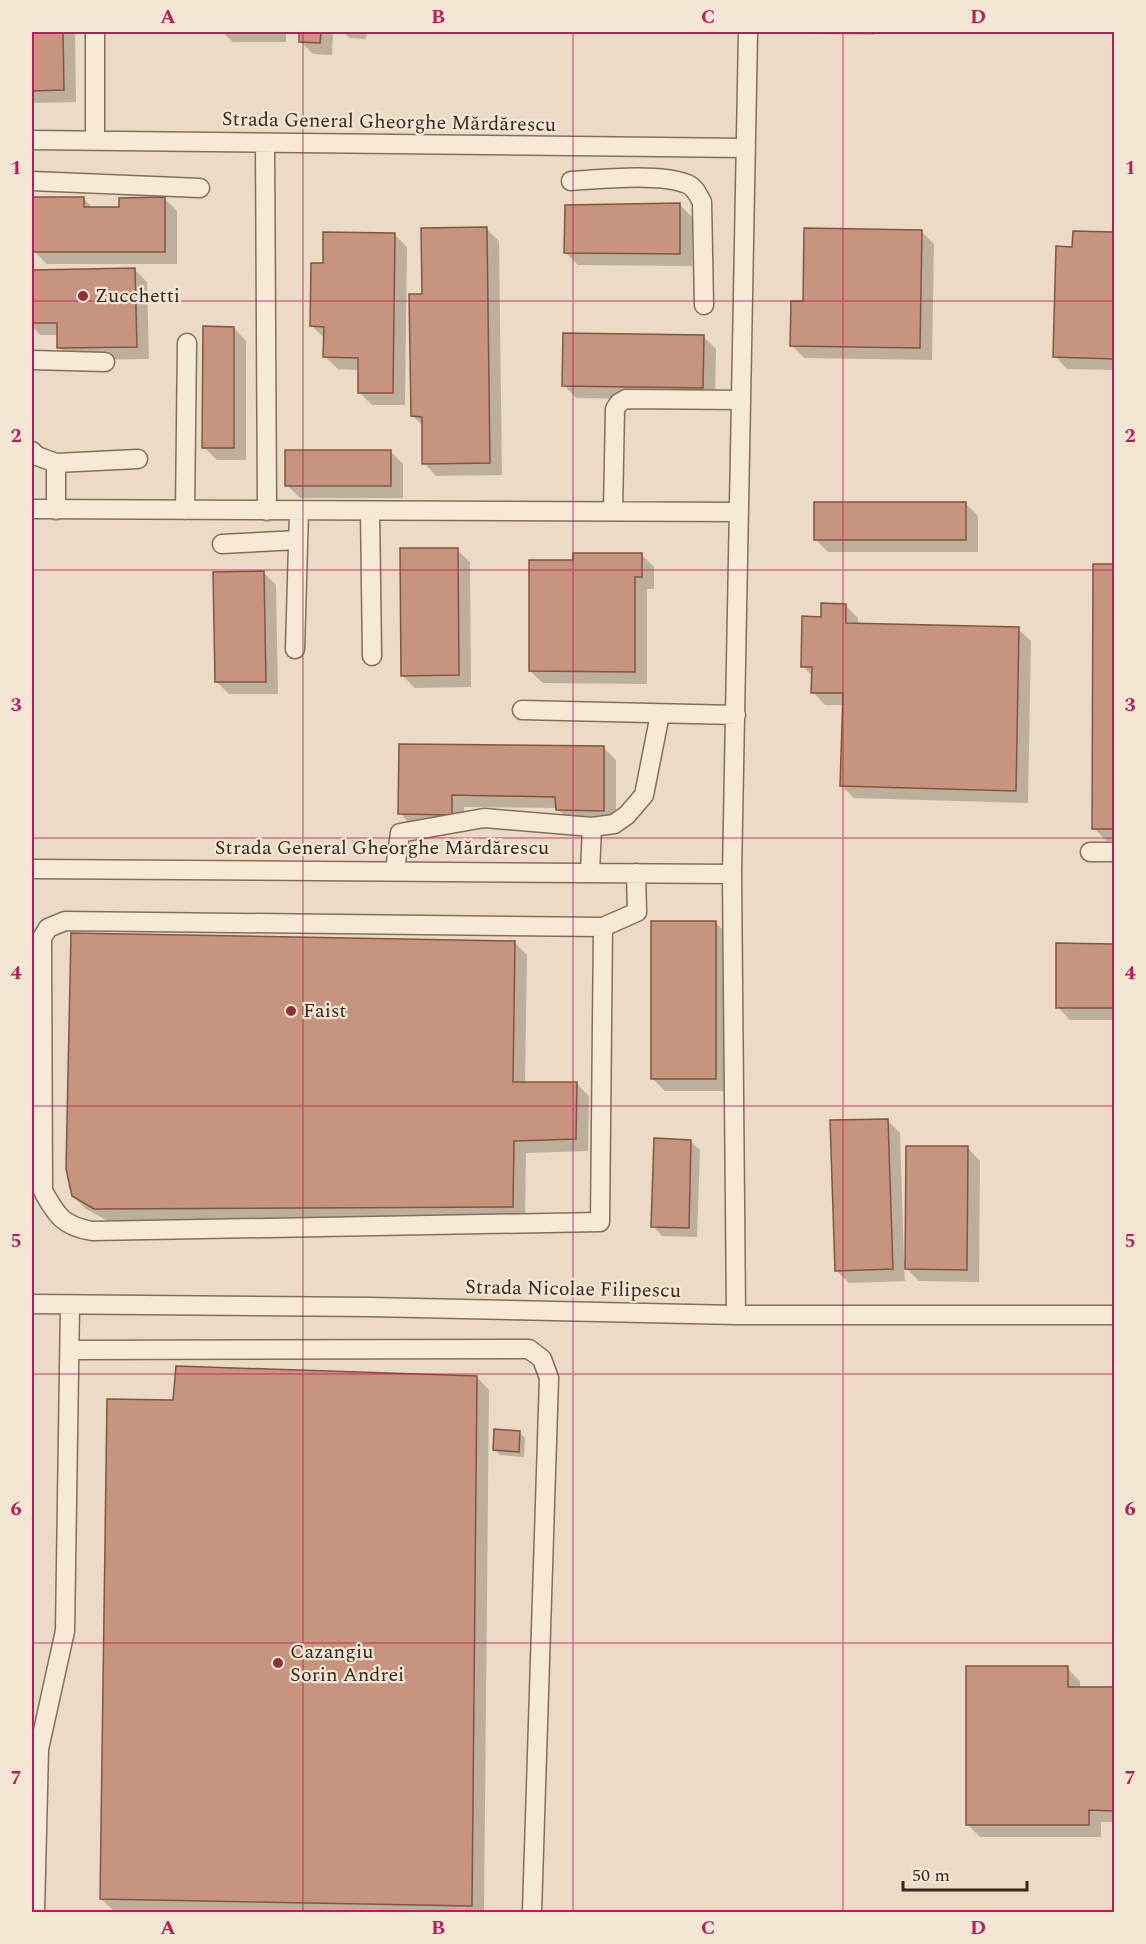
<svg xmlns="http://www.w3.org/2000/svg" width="1146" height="1944" font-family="Spectral,serif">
  <rect width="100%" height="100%" fill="#ebdbc4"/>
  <path fill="#0003" d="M 32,32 L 75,32 L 76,102 L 32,103 Z
    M 222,32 L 286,32 L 286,42 L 233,42 Z
    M 301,32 L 333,32 L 332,55 L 313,54 L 301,42 Z
    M 343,32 L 367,32 L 366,39 L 350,38 Z
    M 807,32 L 875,32 L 875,35 L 809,34 Z
    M 83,198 L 94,209 L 120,208 L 165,199 L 177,211 L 177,264 L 47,264 L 35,252 Z
    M 680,205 L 692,217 L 692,266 L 578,265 L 565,252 Z
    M 486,229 L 499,241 L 502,475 L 436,476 L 424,463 L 423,426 L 412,415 L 424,296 Z
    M 921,231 L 934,244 L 932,360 L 804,358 L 792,345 L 805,303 Z
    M 1074,232 L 1114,233 L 1114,370 L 1067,369 L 1055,356 L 1074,248 Z
    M 394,234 L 407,247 L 405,405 L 372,405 L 359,392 L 359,370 L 338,369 L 325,357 L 325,339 L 312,326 Z
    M 134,269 L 147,282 L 149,359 L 71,360 L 59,348 L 59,335 L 40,335 L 32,326 L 32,272 Z
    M 234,328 L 246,341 L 246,460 L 217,460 L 204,447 Z
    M 703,336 L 716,349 L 715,400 L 576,398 L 564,385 Z
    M 390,451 L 403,464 L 403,498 L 300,498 L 287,485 Z
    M 966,504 L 978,516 L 978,552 L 828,552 L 815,539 Z
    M 457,550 L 470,562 L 471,687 L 415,688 L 402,675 Z
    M 642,555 L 654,567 L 654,589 L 647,589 L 647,684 L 543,683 L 530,671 L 575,562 Z
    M 1095,565 L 1114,566 L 1114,841 L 1106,841 L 1094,828 Z
    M 263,572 L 276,585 L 278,694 L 229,694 L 216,681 Z
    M 846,606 L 858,618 L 858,625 L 1018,629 L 1031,641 L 1028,803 L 854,798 L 841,785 L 844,705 L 825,705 L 813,692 L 813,677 L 803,666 L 822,618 Z
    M 400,745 L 604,748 L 616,760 L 616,823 L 570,822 L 557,808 L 464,807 L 464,826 L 412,826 L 400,813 Z
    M 715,922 L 728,935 L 728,1091 L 665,1091 L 652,1078 Z
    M 514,942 L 527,955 L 525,1084 L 577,1084 L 589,1096 L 588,1151 L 526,1153 L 525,1219 L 108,1221 L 86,1209 L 73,1196 Z
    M 1058,945 L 1114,945 L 1114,1020 L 1070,1020 L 1058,1007 Z
    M 888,1121 L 900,1133 L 904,1260 L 907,1260 L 968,1148 L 980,1161 L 979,1282 L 919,1281 L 904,1266 L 905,1281 L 849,1283 L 836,1270 Z
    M 690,1141 L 700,1150 L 697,1237 L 662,1236 L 653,1226 Z
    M 477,1377 L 489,1390 L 484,1912 L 114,1911 L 101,1899 L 175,1402 Z
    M 519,1432 L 525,1438 L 524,1457 L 500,1455 L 494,1449 Z
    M 1067,1668 L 1080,1681 L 1080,1688 L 1114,1688 L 1114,1822 L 1101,1822 L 1101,1837 L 980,1837 L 967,1824 Z"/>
  <path fill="#c7947d" stroke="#825543" stroke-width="1.5" d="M 32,32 L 63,32 L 64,90 L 32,91 Z
    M 299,32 L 321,32 L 320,43 L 299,42 Z
    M 33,197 L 84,197 L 84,207 L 119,207 L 119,198 L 165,197 L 165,252 L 33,252 Z
    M 680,203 L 680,254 L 564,253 L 565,205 Z
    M 487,227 L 490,463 L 422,464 L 422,417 L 411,416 L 409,294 L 422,294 L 421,228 Z
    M 804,228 L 922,230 L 920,348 L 790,346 L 791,301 L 803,301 Z
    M 1073,231 L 1114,232 L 1114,359 L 1053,357 L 1056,246 L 1072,247 Z
    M 323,232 L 395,233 L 393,393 L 358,393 L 358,358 L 323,357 L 324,327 L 310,326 L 311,263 L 323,263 Z
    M 135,268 L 137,347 L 57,348 L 57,323 L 32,323 L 32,270 Z
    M 203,326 L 234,327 L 234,448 L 202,448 Z
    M 563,333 L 704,335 L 703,388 L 562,386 Z
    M 285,450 L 391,450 L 391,486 L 285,486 Z
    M 814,502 L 966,502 L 966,540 L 814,540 Z
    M 400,548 L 458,548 L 459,675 L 401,676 Z
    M 573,553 L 642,553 L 642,577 L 635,577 L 635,672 L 529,671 L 529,560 L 573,560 Z
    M 1093,564 L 1114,564 L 1114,829 L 1092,829 Z
    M 264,571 L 266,682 L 215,682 L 213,572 Z
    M 821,603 L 846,604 L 846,623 L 1019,627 L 1016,791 L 840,786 L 843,693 L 811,693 L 812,667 L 801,667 L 802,616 L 821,617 Z
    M 399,744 L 604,746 L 604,811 L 556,810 L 555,797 L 452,795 L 452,815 L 398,814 Z
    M 651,921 L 716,921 L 716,1079 L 651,1079 Z
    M 71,933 L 515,941 L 513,1082 L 577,1082 L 576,1139 L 514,1141 L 513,1207 L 94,1209 L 72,1196 L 66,1169 Z
    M 1056,943 L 1114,944 L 1114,1008 L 1056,1008 Z
    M 888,1119 L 893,1269 L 835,1271 L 830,1120 Z
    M 654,1138 L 691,1140 L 689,1228 L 651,1227 Z
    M 906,1146 L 968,1146 L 967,1270 L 905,1269 Z
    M 176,1366 L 477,1376 L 472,1906 L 100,1899 L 107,1399 L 173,1400 Z
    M 494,1429 L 520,1431 L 519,1452 L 493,1450 Z
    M 966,1666 L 1068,1666 L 1068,1687 L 1114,1687 L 1114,1811 L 1089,1810 L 1089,1825 L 966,1825 Z"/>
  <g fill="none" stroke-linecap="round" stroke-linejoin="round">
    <g stroke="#856d5c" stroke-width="21">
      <path id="minor" d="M 32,140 L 745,148
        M 95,140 L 95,32
        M 265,143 L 267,511
        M 32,181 L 200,188
        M 571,181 C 602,179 659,173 687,184 C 695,187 698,195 702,202 L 704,305
        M 32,360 L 105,362
        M 32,451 L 37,456 L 56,463 L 56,510
        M 56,463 L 138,459
        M 32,509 L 739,512
        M 185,510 L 187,343
        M 370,511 L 372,656
        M 613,511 L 615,409 L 619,403 L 626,399 L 741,400
        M 222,544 L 298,540
        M 295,649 L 299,511
        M 522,710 L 736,715
        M 1090,852 L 1114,852
        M 32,869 L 732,874
        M 395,870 L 400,833 L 484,818 L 592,827 L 614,824 L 627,815 L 644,795 L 660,714
        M 590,872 L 592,827
        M 603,927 L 600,1222 L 92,1231 C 63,1226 57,1216 43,1191 L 42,938 L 48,928 L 65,921 L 603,927 L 637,912 L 636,873
        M 32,1304 L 370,1307 L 736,1315 L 1114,1315
        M 736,1315 L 732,874 L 748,32
        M 70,1350 L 529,1349 L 542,1359 L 549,1378 L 532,1912
        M 35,1912 L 39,1749 L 65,1631 L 70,1305"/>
    </g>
    <use href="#minor" stroke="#f6ead7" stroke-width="18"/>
  </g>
  <path fill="none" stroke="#c2185b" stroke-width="1.5" stroke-opacity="0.55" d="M 303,32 L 303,1912M 573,32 L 573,1912M 843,32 L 843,1912M 32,301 L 1114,301M 32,570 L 1114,570M 32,838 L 1114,838M 32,1106 L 1114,1106M 32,1374 L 1114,1374M 32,1643 L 1114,1643"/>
  <g fill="#90303b" stroke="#f3e6d3" stroke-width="2">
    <circle cx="83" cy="296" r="6"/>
    <circle cx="291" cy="1011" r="6"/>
    <circle cx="278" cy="1663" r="6"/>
  </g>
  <g text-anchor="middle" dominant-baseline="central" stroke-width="4.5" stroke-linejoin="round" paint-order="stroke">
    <g font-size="20" fill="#36271f" stroke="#f3e6d3">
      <text transform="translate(389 122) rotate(1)">Strada General Gheorghe Mărdărescu</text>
      <text x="382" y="848">Strada General Gheorghe Mărdărescu</text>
      <text transform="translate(573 1289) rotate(1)">Strada Nicolae Filipescu</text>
    </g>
    <g font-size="20" fill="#36271f" stroke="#f3e6d3" text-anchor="start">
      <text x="95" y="296">Zucchetti</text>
      <text x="303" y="1011">Faist</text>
      <text x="290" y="1652">Cazangiu<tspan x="290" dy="23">Sorin Andrei</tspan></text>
    </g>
  </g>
  <rect width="1146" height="1944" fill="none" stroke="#f3e6d3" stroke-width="66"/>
  <path d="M903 1881v9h124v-9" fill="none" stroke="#36271f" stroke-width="3"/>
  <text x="912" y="1881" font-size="18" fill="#36271f" stroke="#f3e6d3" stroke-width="4.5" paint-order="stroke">50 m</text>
  <rect x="33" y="33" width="1080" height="1878" fill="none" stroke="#c2185b" stroke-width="2"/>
  <g font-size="20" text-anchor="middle" font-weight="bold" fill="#c2185b">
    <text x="168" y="23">A</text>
    <text x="438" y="23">B</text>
    <text x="708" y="23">C</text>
    <text x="978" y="23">D</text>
    <text x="16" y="174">1</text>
    <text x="1130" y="174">1</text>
    <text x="16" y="442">2</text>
    <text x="1130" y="442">2</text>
    <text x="16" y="711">3</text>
    <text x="1130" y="711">3</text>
    <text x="16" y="979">4</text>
    <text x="1130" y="979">4</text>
    <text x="16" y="1247">5</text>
    <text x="1130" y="1247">5</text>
    <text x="16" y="1515">6</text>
    <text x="1130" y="1515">6</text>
    <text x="16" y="1784">7</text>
    <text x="1130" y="1784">7</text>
    <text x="168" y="1934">A</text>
    <text x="438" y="1934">B</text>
    <text x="708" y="1934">C</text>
    <text x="978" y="1934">D</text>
  </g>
</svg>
